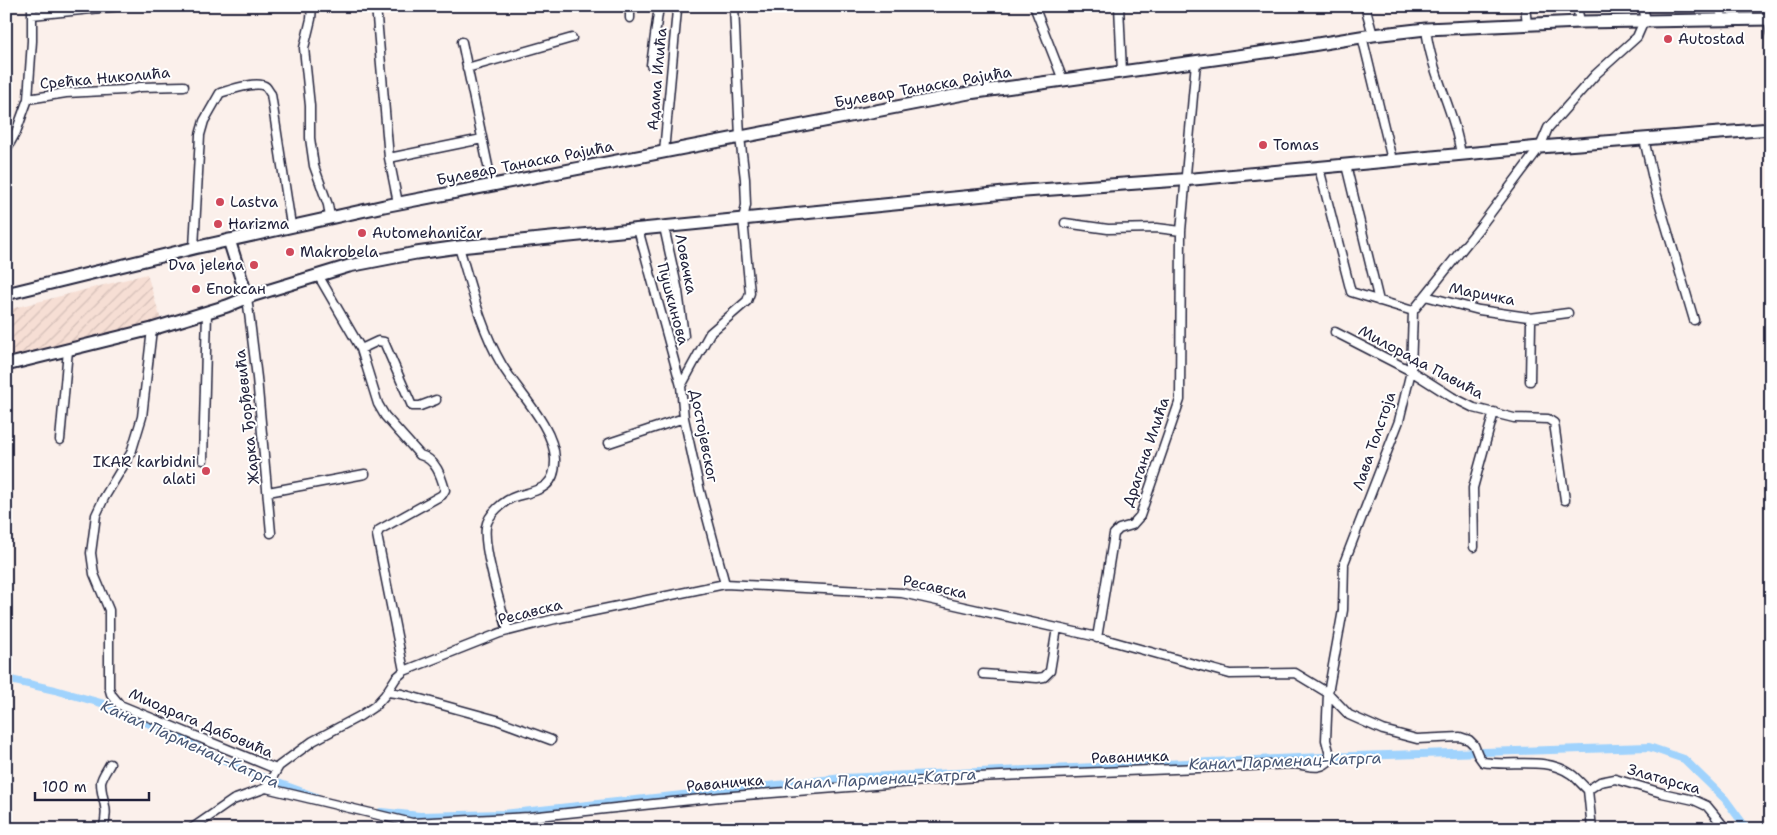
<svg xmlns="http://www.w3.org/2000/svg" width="1777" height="835" font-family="'Shantell Sans',sans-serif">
  <defs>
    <pattern id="industrial-furrows" width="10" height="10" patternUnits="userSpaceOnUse" patternTransform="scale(1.25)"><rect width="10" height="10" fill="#f6ded4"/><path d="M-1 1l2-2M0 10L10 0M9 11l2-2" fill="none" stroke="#d3beb7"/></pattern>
  </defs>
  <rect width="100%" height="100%" fill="#fbf0eb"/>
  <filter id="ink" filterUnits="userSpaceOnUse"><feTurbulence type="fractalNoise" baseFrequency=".02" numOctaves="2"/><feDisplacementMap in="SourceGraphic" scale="10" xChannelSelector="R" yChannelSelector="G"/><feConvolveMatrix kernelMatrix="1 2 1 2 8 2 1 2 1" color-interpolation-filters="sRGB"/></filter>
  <g filter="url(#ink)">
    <path fill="url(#industrial-furrows)" d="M 147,274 L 161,320 L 6,359 L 6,310 Z"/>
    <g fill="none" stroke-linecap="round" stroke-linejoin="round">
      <path stroke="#a0d3fd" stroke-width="8" d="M 6,679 L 55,690 L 115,707 L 245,771 L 316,797
        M 381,812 L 420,816 L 503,814 L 843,778 L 1324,757 L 1649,747 L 1684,759 L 1725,799 L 1747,829"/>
      <g stroke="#22223b" stroke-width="11">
        <path id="street" d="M 312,6 L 311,19 L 304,48 L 310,106 L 310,138 L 314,166 L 328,205 L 330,217
          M 376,6 L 389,158 L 398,203
          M 630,6 L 630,18
          M 1034,6 L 1063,80
          M 1119,6 L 1122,72
          M 1365,6 L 1373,35
          M 1525,6 L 1527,24
          M 1577,6 L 1580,22
          M 1643,6 L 1646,21
          M 1720,6 L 1722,19
          M 32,15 L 121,6
          M 1768,19 L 1771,34
          M 1426,29 C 1431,73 1455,112 1461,155
          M 1362,36 L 1392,160
          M 462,42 L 492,185
          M 651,65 L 659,6
          M 467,68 L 572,38
          M 28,99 L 66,93 L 124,90 L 140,87 L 184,86
          M 1644,139 L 1656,192 L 1694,320
          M 6,150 L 16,132 L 28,99 L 32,41 L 32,6
          M 664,152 L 677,10
          M 389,158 L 482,139
          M 1346,165 L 1379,301
          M 1319,168 L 1351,292 L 1413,311
          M 1065,223 L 1108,229 L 1157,228 L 1181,231
          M 664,227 L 678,291 L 684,336
          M 638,229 L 681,386
          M 459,247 C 471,287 481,329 502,365 C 518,392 554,427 555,459 C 556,488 539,490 517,496 C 504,500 488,514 486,527 C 483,550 501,606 508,631
          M 194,248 L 200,135 L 204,121 L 220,93 C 230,90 258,80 266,87 C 268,89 269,92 271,94 L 291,225
          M 318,275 L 361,349 L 378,404 L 385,416 L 420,455 C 436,459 441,476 445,490 L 442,495 L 379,530 L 377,535 L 404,671
          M 1425,296 L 1479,310 L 1528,317 L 1531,322 L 1530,381
          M 247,297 L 257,378 L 271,533
          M 1530,318 L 1568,313
          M 152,329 L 142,417 L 131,453 L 104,498 L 96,515 L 91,553 L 94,574 L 109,610 L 109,687 L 111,694 L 120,705 L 276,769
          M 1335,332 L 1411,371 L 1452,397 L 1474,408 L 1514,418 L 1548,419 L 1554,423 L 1565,500
          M 361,349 L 378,341 L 384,342 L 412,406 L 420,406 L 436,400
          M 60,440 L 68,350
          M 609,443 L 684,418
          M 203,460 L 207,313
          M 268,492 L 365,474
          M 1474,547 L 1473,488 L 1494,412
          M 725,584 L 700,491 L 684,418 L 681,386 L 710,333 L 747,301 L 750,293 L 743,219 L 746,205 L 745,179 L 740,137 L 734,6
          M 1097,638 L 1114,534 L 1119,529 L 1132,525 L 1140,516 L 1180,400 L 1181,231 L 1196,62
          M 983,674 L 1037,678 L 1044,677 L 1050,671 L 1057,628
          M 388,692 L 402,694 L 497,720 L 551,740
          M 266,788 L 412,823 L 529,817 L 720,797 L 977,777 L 1294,764 C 1310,765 1319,772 1331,759 L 1326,740 L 1328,693 L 1343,610 L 1344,563 L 1399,421 L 1411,371 L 1413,311 L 1480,227 L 1540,147 L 1548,128 L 1596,74 L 1637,37 L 1644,21
          M 1588,790 L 1600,782 L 1615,779 L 1662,793 L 1694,800 L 1707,806 L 1726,829
          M 1588,790 L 1592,829
          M 103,829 C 110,806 101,801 101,782 C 102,776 107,770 110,764
          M 191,829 L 233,800 L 266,788 L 279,766 L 313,741 L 360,716 L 375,706 L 385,695 L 396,678 L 404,671 L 500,633 L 555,619 L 725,584 L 902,593 L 1093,636 L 1230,674 L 1295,673 L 1328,693 L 1349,715 L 1383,730 L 1417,739 L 1460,737 L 1469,740 L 1474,745 L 1478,755 L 1483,762 C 1511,767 1545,756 1571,774 C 1577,778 1582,785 1588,790"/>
      </g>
      <g stroke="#22223b" stroke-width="15">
        <path id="secondary" d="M 229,240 L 247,297
          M 6,294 L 194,248 L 384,206 L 969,93 L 1287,49 L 1373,35 L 1426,29 L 1580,22 L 1771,19
          M 6,365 L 152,329 L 227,306 L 254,295 L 349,266 L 416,253 L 459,247 L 1025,191 L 1194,179 L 1540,147 L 1771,129"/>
      </g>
      <use href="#street" stroke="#fff" stroke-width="8"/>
      <use href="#secondary" stroke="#fff" stroke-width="11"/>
    </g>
  </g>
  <g fill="#d1495b" stroke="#fff" stroke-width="2">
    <circle cx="1668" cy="39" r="5"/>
    <circle cx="1263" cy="145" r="5"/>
    <circle cx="220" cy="202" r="5"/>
    <circle cx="218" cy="224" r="5"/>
    <circle cx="362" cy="233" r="5"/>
    <circle cx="290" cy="252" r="5"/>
    <circle cx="254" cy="265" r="5"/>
    <circle cx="196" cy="289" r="5"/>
    <circle cx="206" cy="471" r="5"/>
  </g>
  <g text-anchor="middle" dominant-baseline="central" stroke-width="4" stroke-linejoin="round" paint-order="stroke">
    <g font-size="15" fill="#22223b" stroke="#fff" text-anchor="start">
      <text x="1678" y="39">Autostad</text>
      <text x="1273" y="145">Tomas</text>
      <text x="230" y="202">Lastva</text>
      <text x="228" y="224">Harizma</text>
      <text x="372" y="233">Automehaničar</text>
      <text x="300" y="252">Makrobela</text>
      <text x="244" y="265" text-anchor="end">Dva jelena</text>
      <text x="206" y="289">Епоксан</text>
      <text x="196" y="462" text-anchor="end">IKAR karbidni<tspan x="196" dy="17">alati</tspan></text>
    </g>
    <g font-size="15" fill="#22223b" stroke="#fff">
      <text transform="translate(105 78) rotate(-5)">Срећка Николића</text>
      <text transform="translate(657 79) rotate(-85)">Адама Илића</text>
      <text transform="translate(923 87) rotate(-10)">Булевар Танаска Рајића</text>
      <text transform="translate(525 163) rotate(-11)">Булевар Танаска Рајића</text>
      <text transform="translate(686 264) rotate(79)">Ловачка</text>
      <text transform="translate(1482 294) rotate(11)">Маричка</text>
      <text transform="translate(673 304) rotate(75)">Пушкинова</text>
      <text transform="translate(1421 362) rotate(28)">Милорада Павића</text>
      <text transform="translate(247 417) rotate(-96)">Жарка Ђорђевића</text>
      <text transform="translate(704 436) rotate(79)">Достојевског</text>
      <text transform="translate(1374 441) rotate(-71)">Лава Толстоја</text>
      <text transform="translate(1146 452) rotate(-71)">Драгана Илића</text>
      <text transform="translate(935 587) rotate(12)">Ресавска</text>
      <text transform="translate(530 612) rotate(-14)">Ресавска</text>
      <text transform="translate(201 723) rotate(23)">Миодрага Дабовића</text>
      <text transform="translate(1130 757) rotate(-2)">Раваничка</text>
      <text transform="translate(1664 779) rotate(16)">Златарска</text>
      <text transform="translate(725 783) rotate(-5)">Раваничка</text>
    </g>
    <g font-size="16" font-style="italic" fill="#485775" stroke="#fff">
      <text transform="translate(190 744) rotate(24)">Канал Парменац-Катрга</text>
      <text transform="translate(1285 761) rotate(-2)">Канал Парменац-Катрга</text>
      <text transform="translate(880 779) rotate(-3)">Канал Парменац-Катрга</text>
    </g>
  </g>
  <rect width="1777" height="835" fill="none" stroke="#fff" stroke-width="25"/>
  <rect x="12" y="12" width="1752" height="810" fill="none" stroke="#22223b" stroke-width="2" filter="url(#ink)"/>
  <path d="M35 792v8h114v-8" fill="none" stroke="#22223b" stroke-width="2.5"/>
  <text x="42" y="792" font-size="15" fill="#22223b" stroke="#ffffff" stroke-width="4" paint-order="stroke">100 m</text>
</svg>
